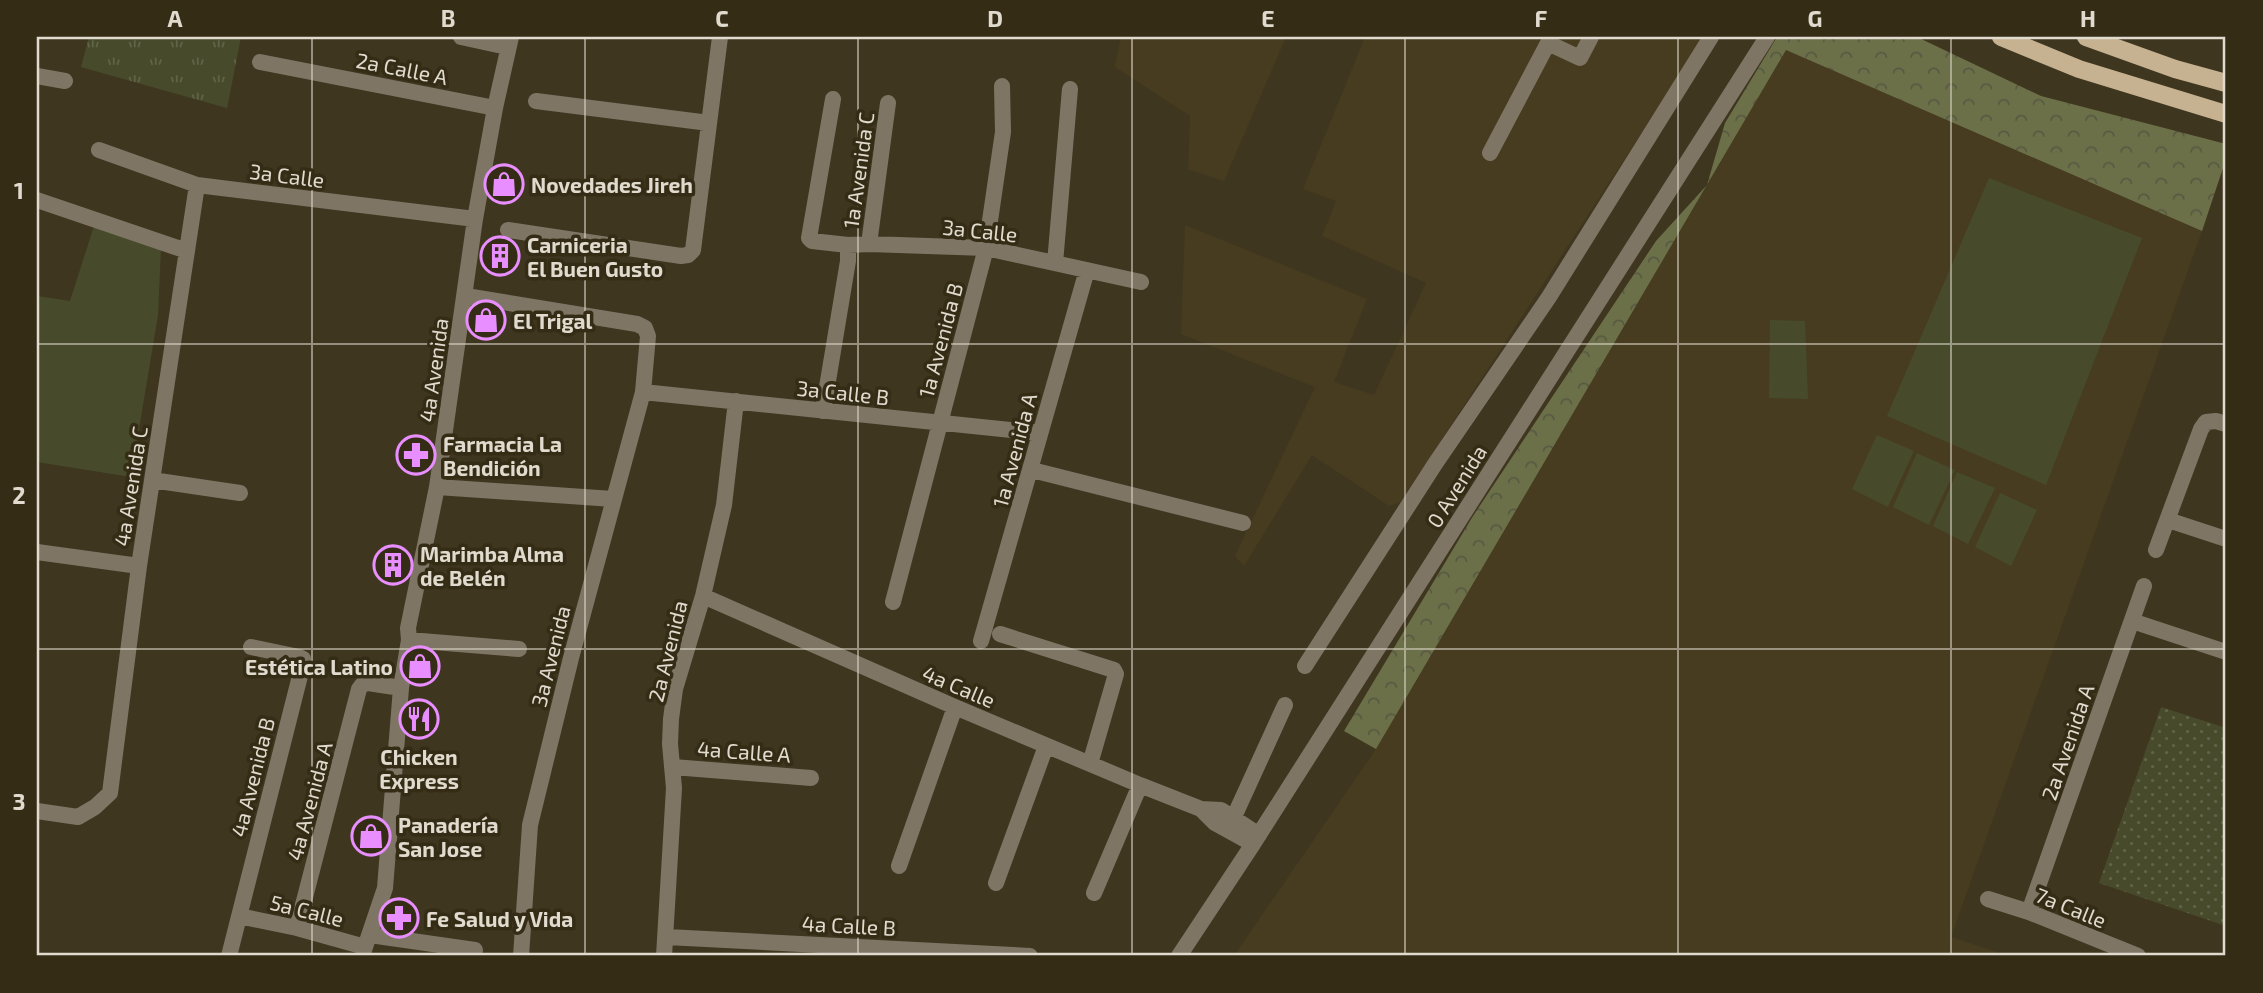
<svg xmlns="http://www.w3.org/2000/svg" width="2263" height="993" font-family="'Exo 2',sans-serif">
  <defs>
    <pattern id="grass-tufts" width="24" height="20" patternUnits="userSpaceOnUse" patternTransform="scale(1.75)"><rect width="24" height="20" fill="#474b2b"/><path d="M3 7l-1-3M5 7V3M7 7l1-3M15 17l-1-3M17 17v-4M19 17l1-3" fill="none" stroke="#616449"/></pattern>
    <pattern id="forest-crowns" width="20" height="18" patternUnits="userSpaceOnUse" patternTransform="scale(1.75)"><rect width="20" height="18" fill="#6c7048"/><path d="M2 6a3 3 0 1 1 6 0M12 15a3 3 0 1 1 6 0" fill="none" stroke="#585943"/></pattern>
    <pattern id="garden-dots" width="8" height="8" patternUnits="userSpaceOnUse" patternTransform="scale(1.75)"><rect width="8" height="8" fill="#474b2b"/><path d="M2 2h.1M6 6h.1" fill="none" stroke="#616449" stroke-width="1.8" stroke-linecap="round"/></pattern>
  </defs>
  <rect width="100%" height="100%" fill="#3f3620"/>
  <path fill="#473c1f" d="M 1121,37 L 1286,37 L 1224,181 L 1188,169 L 1190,116 L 1115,67 Z
    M 1365,37 L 1704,37 L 1401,502 L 1389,506 L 1312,455 L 1244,566 L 1235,556 L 1315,387 L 1181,334 L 1185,225 L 1367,299 L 1334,382 L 1374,395 L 1426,283 L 1322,236 L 1336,201 L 1303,189 Z
    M 1786,50 L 2202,231 L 1951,937 L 2009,956 L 1234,956 L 1376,749 Z"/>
  <path fill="url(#grass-tufts)" d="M 89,37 L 241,37 L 227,108 L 81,67 Z"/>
  <path fill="url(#forest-crowns)" d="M 1777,37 L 1917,37 L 2041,96 L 2226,144 L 2226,159 L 2202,231 L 1786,50 L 1376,749 L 1344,731 L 1473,516 L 1656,241 L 1707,185 L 1725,123 Z"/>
  <path fill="#474b2b" d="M 1989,178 L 2142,238 L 2046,485 L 1887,416 Z
    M 94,226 L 161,248 L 158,315 L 131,477 L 37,462 L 37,296 L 70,301 Z
    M 1770,320 L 1805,321 L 1808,399 L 1769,398 Z
    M 1877,435 L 1914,451 L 1888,507 L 1852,489 Z
    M 1917,453 L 1955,470 L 1929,525 L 1893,507 Z
    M 1957,472 L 1995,488 L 1968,544 L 1933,526 Z
    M 2000,493 L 2037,510 L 2011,566 L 1975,547 Z"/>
  <path fill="url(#garden-dots)" d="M 2161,707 L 2226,728 L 2226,926 L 2099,883 Z"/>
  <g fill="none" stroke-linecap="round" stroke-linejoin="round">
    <path stroke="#7f7565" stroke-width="16" d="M 461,37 L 507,47
      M 260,62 L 495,108
      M 37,76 L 65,81
      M 833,99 L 809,238 L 812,241 L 848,245 L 869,244 L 986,248 L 1141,282
      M 536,101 L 709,123
      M 99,150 L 197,185 L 475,219
      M 1490,153 L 1548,43 L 1580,58 L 1591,37
      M 37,200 L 187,251
      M 508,230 L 681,256 L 688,255 L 693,250 L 720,37
      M 869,244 L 888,103
      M 1055,263 L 1070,89
      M 466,296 L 637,324 L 645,328 L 648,336 L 643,392 L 571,658 L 530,825 L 521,956
      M 643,392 L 1039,433
      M 823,411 L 848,261 L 848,245
      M 1032,470 L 1243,523
      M 152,480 L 240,493
      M 437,487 L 613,499
      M 2168,520 L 2226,539
      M 2156,550 L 2201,429 L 2206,422 L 2216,421 L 2226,424
      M 37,552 L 139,566
      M 703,596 L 955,707 L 1140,785 L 1201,809 L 1221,810 L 1259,835
      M 893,602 L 986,248 L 1003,132 L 1002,86
      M 2132,621 L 2226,652
      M 1000,634 L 1114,670 L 1116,674 L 1090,764
      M 409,640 L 519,649
      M 981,641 C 1017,517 1051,393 1087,270
      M 1305,666 L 1435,464 L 1549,297 L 1711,37
      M 673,767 L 811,778
      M 1201,809 L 1215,823 L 1253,844
      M 37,811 L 78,817 L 95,807 L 110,793 L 139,566 L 197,185
      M 1228,830 L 1285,705
      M 899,866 L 955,707
      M 996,883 L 1046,746
      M 1094,893 L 1140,785
      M 1988,899 L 2029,912 L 2138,956
      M 2029,912 L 2144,586
      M 239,916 L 297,928 L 365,947
      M 297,928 L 359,689 L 362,685 L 368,683 L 401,688
      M 370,935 L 475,950
      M 667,937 L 1030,956
      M 229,956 L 303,664 L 303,659 L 299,657 L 251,647
      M 362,956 L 385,888 L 401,688 L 409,640 L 408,628 L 437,487 L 475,219 L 495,108 L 511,37
      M 664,956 L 674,788 L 670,744 L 671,719 L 675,689 L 703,596 L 724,505 L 736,401
      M 1179,956 L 1253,844 L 1767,37"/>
    <path stroke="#c6b291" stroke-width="18" d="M 2001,37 L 2079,69 L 2226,114
      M 2086,37 L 2175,69 L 2226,83"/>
  </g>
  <path fill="none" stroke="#e0dbce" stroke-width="2" stroke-opacity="0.55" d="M 312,37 L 312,956M 585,37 L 585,956M 858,37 L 858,956M 1132,37 L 1132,956M 1405,37 L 1405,956M 1678,37 L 1678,956M 1951,37 L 1951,956M 37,344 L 2226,344M 37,649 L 2226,649"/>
  <defs>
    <g id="shop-ring" transform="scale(2.0125)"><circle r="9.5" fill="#352c16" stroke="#e88eff" stroke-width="1.5"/><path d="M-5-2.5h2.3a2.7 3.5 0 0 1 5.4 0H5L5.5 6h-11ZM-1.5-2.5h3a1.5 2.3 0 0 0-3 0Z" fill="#e88eff"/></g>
    <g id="building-ring" transform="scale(2.0125)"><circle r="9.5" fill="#352c16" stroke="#e88eff" stroke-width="1.5"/><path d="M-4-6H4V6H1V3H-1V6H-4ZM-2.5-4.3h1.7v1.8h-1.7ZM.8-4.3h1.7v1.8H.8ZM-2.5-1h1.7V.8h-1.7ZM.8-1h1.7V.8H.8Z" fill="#e88eff"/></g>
    <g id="pharmacy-ring" transform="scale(2.0125)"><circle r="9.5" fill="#352c16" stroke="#e88eff" stroke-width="1.5"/><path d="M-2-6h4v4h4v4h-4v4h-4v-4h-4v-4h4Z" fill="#e88eff"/></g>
    <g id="restaurant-ring" transform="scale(2.0125)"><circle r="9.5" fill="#352c16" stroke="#e88eff" stroke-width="1.5"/><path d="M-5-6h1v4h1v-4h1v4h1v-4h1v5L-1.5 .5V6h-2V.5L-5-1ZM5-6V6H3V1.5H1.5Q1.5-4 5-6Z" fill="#e88eff"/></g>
  </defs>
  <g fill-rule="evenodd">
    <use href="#shop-ring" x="504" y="184"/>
    <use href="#building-ring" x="500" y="256"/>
    <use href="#shop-ring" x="486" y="320"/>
    <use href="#pharmacy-ring" x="416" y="455"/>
    <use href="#building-ring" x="393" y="565"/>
    <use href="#shop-ring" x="420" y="666"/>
    <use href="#restaurant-ring" x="419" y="719"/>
    <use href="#shop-ring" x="371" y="836"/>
    <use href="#pharmacy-ring" x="399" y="918"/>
  </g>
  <g text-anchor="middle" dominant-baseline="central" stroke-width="7" stroke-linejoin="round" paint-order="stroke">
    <g font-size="21" fill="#e0dbce" stroke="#352c16">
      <text transform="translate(402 68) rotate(11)">2a Calle A</text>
      <text transform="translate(858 170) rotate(-82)">1a Avenida C</text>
      <text transform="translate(287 175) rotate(7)">3a Calle</text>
      <text transform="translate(980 230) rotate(6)">3a Calle</text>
      <text transform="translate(940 340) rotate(-75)">1a Avenida B</text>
      <text transform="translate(433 370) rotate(-82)">4a Avenida</text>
      <text transform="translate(843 392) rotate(6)">3a Calle B</text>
      <text transform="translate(1014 450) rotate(-75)">1a Avenida A</text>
      <text transform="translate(130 486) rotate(-81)">4a Avenida C</text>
      <text transform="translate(1456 486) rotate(-58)">0 Avenida</text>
      <text transform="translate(667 651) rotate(-76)">2a Avenida</text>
      <text transform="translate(550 656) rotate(-76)">3a Avenida</text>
      <text transform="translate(959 686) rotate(23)">4a Calle</text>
      <text transform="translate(2067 742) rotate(-71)">2a Avenida A</text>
      <text transform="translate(744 751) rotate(4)">4a Calle A</text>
      <text transform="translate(252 777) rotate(-76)">4a Avenida B</text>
      <text transform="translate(309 801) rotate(-75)">4a Avenida A</text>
      <text transform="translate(2071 907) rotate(22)">7a Calle</text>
      <text transform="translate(307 910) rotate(14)">5a Calle</text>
      <text transform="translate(849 925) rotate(3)">4a Calle B</text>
    </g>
    <g font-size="21" font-weight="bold" fill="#e0dbce" stroke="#352c16" text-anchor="start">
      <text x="531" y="184">Novedades Jireh</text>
      <text x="527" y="244">Carniceria<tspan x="527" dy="24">El Buen Gusto</tspan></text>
      <text x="513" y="320">El Trigal</text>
      <text x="443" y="443">Farmacia La<tspan x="443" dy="24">Bendición</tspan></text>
      <text x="420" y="553">Marimba Alma<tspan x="420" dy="24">de Belén</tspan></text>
      <text x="393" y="666" text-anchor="end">Estética Latino</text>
      <text x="419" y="756" text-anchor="middle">Chicken<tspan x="419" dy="24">Express</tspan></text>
      <text x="398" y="824">Panadería<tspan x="398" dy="24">San Jose</tspan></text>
      <text x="426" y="918">Fe Salud y Vida</text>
    </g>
  </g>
  <rect width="2263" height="993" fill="none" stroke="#352c16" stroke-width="77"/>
  <rect x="38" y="38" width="2186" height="916" fill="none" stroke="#e0dbce" stroke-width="2.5"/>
  <g font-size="23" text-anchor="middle" font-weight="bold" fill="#e0dbce">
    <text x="175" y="27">A</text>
    <text x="448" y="27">B</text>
    <text x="722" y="27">C</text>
    <text x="995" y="27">D</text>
    <text x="1268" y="27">E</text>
    <text x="1541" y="27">F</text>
    <text x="1815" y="27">G</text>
    <text x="2088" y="27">H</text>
    <text x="19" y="199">1</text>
    <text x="19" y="504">2</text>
    <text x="19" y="810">3</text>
  </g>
</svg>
